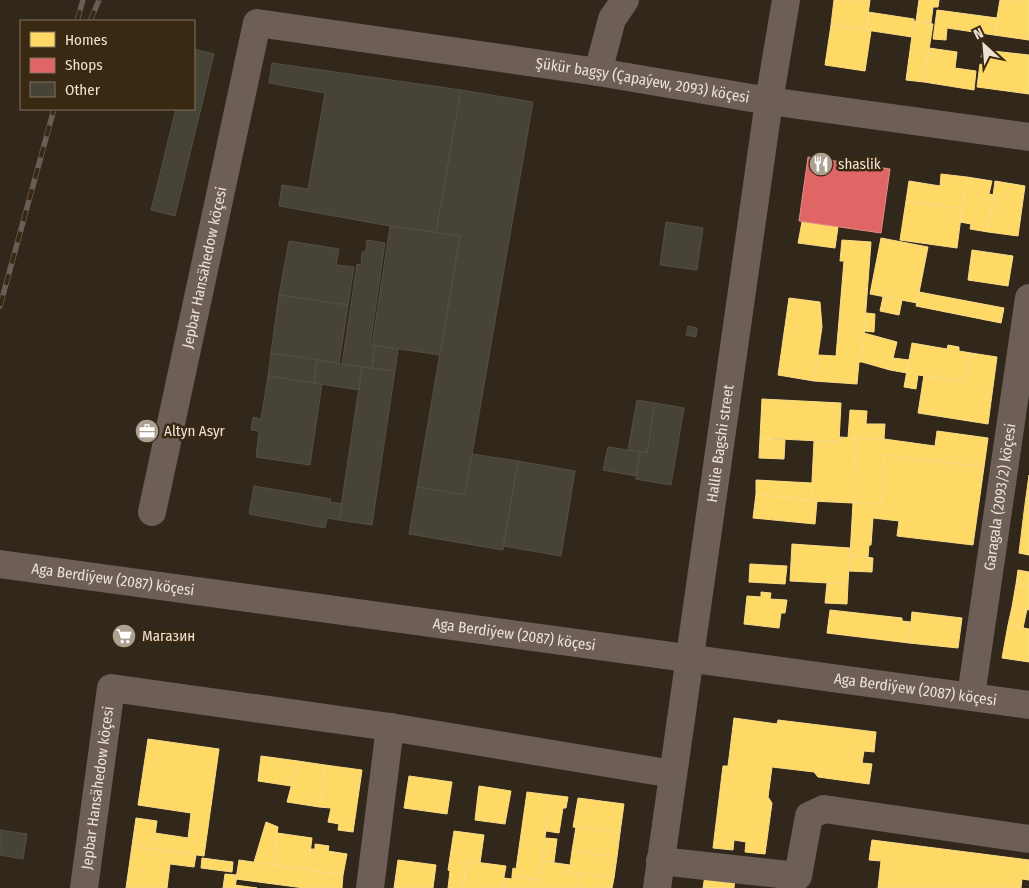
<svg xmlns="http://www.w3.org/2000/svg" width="1029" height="888" font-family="'Fira Sans Condensed',sans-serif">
  <rect width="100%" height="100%" fill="#31281b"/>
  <path fill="#ffd966" stroke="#fadc87" d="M 834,0 L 870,0 L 866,30 L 831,25 Z
    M 919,0 L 939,0 L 938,7 L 933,7 L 931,23 L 916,21 Z
    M 1000,0 L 1029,0 L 1029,40 L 994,35 Z
    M 937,10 L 997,18 L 994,35 L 947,28 L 946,40 L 933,39 Z
    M 868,12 L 914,19 L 912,37 L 866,30 Z
    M 914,21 L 933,24 L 924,82 L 906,80 Z
    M 831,25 L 871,31 L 865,71 L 825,65 Z
    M 929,48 L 957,52 L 955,68 L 976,71 L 974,90 L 924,82 Z
    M 983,50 L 1029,55 L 1029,94 L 977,87 L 980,64 L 982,65 L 984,57 L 981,57 Z
    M 941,174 L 967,177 L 962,209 L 906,201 L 909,181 L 940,186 Z
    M 967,177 L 992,181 L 989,194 L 994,195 L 988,232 L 970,229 L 971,224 L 960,222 Z
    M 995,181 L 1025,186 L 1018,236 L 988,232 Z
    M 906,201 L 962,209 L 957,248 L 900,240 Z
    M 802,222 L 838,227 L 835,248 L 798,243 Z
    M 881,238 L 928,247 L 917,303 L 870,294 Z
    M 842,240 L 871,242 L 862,362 L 859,362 L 857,384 L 814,381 L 818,355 L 836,356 L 844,261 L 840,261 Z
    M 972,250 L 1013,256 L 1008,286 L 968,280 Z
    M 919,292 L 1004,308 L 1001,323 L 916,306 Z
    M 883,297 L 902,300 L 899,315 L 880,311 Z
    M 789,298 L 820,302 L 822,327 L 814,381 L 778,375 Z
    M 866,313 L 875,314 L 874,332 L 864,331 Z
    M 864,333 L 897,342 L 890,370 L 862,362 Z
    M 912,343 L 947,349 L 948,345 L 959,347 L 959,351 L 971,353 L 965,382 L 918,375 L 916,389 L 904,387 Z
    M 971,353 L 997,357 L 988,424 L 918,413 L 924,375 L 965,382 Z
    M 893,358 L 909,360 L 907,373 L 890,370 Z
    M 762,399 L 841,403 L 839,442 L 760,438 Z
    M 850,410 L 867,411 L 866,424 L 885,424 L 884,439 L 848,438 Z
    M 937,431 L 988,438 L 984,467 L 884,455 L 881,504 L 853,503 L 856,438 L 884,439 L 935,446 Z
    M 839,437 L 856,438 L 853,503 L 811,501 L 814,441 L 839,442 Z
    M 760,438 L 785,440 L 784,459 L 759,458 Z
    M 884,455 L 984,467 L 973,545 L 897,536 L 899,521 L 873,518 L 871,545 L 869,545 L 868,557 L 850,555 L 853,503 L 881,504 Z
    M 1029,475 L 1029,497 L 1026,497 Z
    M 756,480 L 812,483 L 811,501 L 756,494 Z
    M 756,494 L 817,501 L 815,524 L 753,518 Z
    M 1026,497 L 1029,497 L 1029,513 L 1024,512 Z
    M 1024,512 L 1029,513 L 1029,555 L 1019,553 Z
    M 792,544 L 850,548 L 848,584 L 790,581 Z
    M 850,555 L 873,558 L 872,572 L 849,571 Z
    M 750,564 L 787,566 L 785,584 L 749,582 Z
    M 1018,570 L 1029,572 L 1029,586 L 1016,584 Z
    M 827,583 L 848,584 L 847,604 L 825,603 Z
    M 1016,584 L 1029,586 L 1029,610 L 1012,607 Z
    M 761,592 L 771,593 L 770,599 L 787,600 L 785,613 L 781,613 L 779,628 L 744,624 L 747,596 L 761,597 Z
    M 1012,607 L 1027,609 L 1023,628 L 1008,625 Z
    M 830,610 L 902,618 L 902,621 L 911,622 L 909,643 L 827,633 Z
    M 912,612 L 962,618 L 958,648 L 909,643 Z
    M 1008,625 L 1029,629 L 1029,662 L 1002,658 Z
    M 734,718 L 777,724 L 778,720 L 876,732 L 874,752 L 864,751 L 862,763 L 872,764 L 869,784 L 818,777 L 814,772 L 772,767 L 768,797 L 772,803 L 765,854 L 745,852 L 746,842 L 734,840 L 733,850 L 713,848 L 723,766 L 728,766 Z
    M 148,739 L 219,749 L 204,856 L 153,849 L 155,833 L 188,838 L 191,813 L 138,805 Z
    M 261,756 L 298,761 L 291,786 L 258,781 Z
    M 298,761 L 325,765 L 319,807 L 287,802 Z
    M 325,765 L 362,770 L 353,832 L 338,830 L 339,824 L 328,822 L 331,808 L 319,807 Z
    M 409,776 L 452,782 L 447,814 L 404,808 Z
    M 479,786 L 511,791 L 505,824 L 475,820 Z
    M 527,792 L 551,795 L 539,880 L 512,876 L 513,868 L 516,869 Z
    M 551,795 L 568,797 L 566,808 L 563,808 L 559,833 L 546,831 Z
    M 578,798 L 624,804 L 620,833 L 573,827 Z
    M 136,818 L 157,821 L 153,849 L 132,846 Z
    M 266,822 L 278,827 L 273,865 L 254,862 Z
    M 576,827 L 620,833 L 617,857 L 572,851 Z
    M 454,831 L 484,835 L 480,863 L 467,861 L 463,888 L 448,888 L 450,871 L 448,870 Z
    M 277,833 L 312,838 L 308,870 L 273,865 Z
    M 545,838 L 557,839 L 554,862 L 542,861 Z
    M 872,840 L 1029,860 L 1029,880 L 1022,879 L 1021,888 L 878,888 L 881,861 L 869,860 Z
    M 315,844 L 329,846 L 328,851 L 347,854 L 343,875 L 308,870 L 310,849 L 315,849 Z
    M 132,846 L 196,855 L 194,867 L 170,864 L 167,888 L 126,888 Z
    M 572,851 L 617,857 L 614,878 L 569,872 Z
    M 202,858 L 233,862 L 232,872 L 201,868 Z
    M 239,860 L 343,875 L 342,888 L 304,888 L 236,879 Z
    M 398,860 L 436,865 L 433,888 L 394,888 Z
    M 467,861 L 506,866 L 502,888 L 463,888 Z
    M 542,861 L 570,865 L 569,872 L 580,873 L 577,888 L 538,888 Z
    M 580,873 L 614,878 L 612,888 L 577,888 Z
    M 225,874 L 237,875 L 235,888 L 223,888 Z
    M 705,875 L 735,878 L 734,888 L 703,888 Z
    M 512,876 L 539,880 L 538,888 L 502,888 L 504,878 L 512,879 Z
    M 235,885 L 257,888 L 235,888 Z"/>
  <path fill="#e06666" stroke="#e48b87" d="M 808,157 L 890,169 L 881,233 L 799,221 Z"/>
  <path fill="#484337" stroke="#544f43" d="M 194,49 L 214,54 L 175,216 L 151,210 L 176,109 L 194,109 Z
    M 272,63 L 461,90 L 436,232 L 390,226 L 279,206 L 282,185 L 308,189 L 325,93 L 269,83 Z
    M 461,90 L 533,102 L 465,495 L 417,487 L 460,236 L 436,232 Z
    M 666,222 L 703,228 L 697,270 L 660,265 Z
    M 390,226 L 460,236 L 440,355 L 372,345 Z
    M 367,240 L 385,243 L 370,345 L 375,346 L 372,368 L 342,364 L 357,264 L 361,265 L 362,253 L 366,250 Z
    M 289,241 L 339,249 L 336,265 L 354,267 L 348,305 L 279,295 Z
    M 279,295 L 348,305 L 339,363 L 271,353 Z
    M 688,326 L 697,328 L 696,337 L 686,335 Z
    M 375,346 L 398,349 L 395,371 L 372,368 Z
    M 271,353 L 317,360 L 314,383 L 268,376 Z
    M 317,360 L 362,367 L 359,390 L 314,383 Z
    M 362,367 L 395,371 L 372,525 L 339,520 Z
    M 268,376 L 322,384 L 310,465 L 256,457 L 259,431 L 251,430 L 253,417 L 261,419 Z
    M 637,400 L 655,403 L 647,453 L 628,450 Z
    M 655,403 L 684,408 L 671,485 L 636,479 L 640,452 L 647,453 Z
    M 608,447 L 640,452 L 636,476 L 603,470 Z
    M 472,454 L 518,461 L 503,550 L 409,534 L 417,487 L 465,495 Z
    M 518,461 L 575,471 L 561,556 L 503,546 Z
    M 254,486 L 331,499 L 330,502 L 342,504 L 339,520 L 327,518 L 325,528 L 249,514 Z
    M 0,830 L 27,834 L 23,859 L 0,855 Z"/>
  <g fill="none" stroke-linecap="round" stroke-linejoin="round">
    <g stroke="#6d5f57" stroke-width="28">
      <path d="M 598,72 L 612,19 L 625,0"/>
      <path id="s1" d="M 152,512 L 257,23 L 598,72 L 769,101 L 1029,137"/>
      <path id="s2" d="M 0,564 L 1029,705"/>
      <path id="s3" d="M 971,696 L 1029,298"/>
      <path d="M 660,861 L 798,876 L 809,816 L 824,809 L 1029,839"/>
      <path id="s4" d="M 84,888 L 111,688 L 390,727 L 673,774"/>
      <path d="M 370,888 L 390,727"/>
      <path id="s5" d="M 657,888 L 769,101 L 786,0"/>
    </g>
    <g stroke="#685e56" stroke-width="5.5">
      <path id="rail" d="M 77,21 L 83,0
        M 90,21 L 99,0
        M 0,306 L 54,109"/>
    </g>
    <use href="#rail" stroke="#3a2912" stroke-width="4" stroke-dasharray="11" stroke-linecap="butt"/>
  </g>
  <defs>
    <g id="restaurant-disc" transform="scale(1.25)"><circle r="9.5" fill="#aca193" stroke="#3a2912"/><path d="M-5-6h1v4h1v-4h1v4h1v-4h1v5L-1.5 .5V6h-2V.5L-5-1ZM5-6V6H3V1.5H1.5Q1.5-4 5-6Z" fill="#fff"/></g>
    <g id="office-disc" transform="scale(1.25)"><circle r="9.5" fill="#aca193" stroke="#3a2912"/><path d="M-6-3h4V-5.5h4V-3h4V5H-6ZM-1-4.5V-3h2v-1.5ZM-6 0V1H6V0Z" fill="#fff"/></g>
    <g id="supermarket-disc" transform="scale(1.25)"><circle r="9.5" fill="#aca193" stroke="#3a2912"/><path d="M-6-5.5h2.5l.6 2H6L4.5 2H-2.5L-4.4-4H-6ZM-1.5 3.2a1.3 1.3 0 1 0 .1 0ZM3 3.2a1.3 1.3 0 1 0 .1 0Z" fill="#fff"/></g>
  </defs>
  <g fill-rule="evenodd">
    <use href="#restaurant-disc" x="821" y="164"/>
    <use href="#office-disc" x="147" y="431"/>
    <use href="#supermarket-disc" x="124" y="636"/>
  </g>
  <g text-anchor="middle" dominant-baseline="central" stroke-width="5" stroke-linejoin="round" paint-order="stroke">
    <g font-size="15" fill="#eee2d4" stroke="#3a2912">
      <text stroke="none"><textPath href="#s1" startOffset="890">Şükür bagşy (Çapaýew, 2093) köçesi</textPath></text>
      <text stroke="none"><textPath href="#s1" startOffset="250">Jepbar Hansähedow köçesi</textPath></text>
      <text stroke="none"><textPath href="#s5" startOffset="449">Hallie Bagshi street</textPath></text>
      <text stroke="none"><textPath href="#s3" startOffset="201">Garagala (2093/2) köçesi</textPath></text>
      <text stroke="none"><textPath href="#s2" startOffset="114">Aga Berdiýew (2087) köçesi</textPath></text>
      <text stroke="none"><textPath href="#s2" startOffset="519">Aga Berdiýew (2087) köçesi</textPath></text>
      <text stroke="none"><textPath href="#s2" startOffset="924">Aga Berdiýew (2087) köçesi</textPath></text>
      <text stroke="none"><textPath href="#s4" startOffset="101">Jepbar Hansähedow köçesi</textPath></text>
    </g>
    <g font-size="15" fill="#eee2d4" stroke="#3a2912" text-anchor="start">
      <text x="838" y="164">shaslik</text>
      <text x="164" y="431">Altyn Asyr</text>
      <text x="142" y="636">Магазин</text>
    </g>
  </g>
  <rect x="20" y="20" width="175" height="90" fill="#3a2912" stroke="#827360"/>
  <rect x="30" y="32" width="25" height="15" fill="#ffd966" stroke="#827360"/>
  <text x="65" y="45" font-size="15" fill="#eee2d4">Homes</text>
  <rect x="30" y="58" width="25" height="15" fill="#e06666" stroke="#827360"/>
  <text x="65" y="70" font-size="15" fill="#eee2d4">Shops</text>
  <rect x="30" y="82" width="25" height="15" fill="#484337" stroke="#827360"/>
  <text x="65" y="95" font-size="15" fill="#eee2d4">Other</text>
  <g transform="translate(984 45) rotate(334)" stroke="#3a2912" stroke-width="4" paint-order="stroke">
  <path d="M0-4L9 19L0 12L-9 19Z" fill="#eee2d4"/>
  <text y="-8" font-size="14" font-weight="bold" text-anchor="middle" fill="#eee2d4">N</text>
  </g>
</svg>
